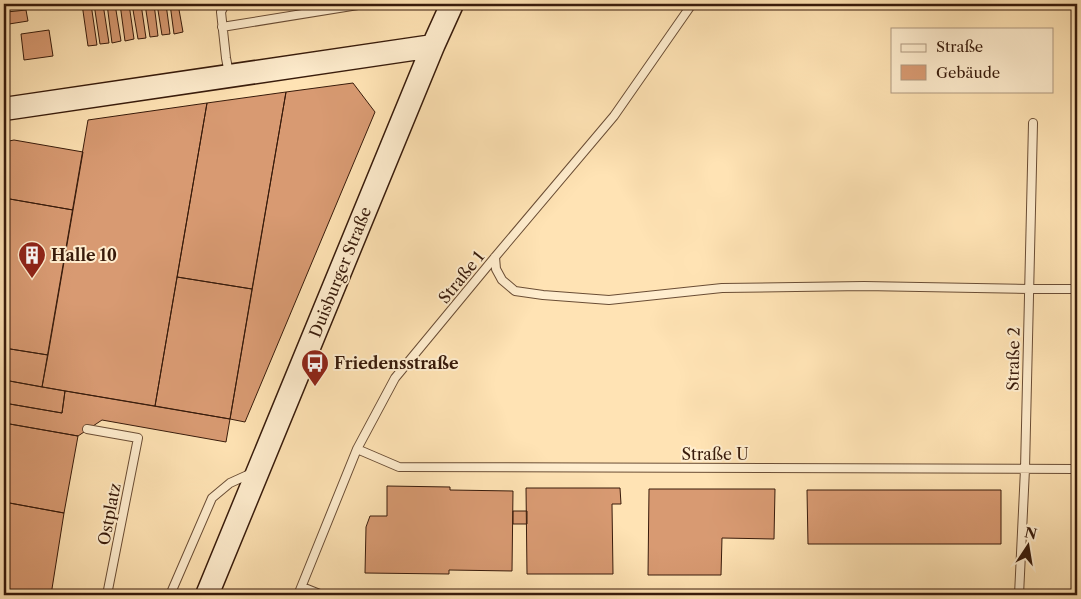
<svg xmlns="http://www.w3.org/2000/svg" width="1081" height="599" font-family="'Libre Caslon Text',serif">
  <rect width="100%" height="100%" fill="#ffe3b4"/>
  <filter id="stains"><feTurbulence type="fractalNoise" baseFrequency=".004" numOctaves="4"/><feColorMatrix values="0 0 0 0 .2 0 0 0 0 .09 0 0 0 0 .02 0 0 0 .5 -.17"/></filter>
  <radialGradient id="worn" r=".72"><stop offset=".6" stop-color="#630" stop-opacity="0"/><stop offset="1" stop-color="#630" stop-opacity=".3"/></radialGradient>
  <path fill="#d89a72" stroke="#381b0b" d="M 82,4 L 91,4 L 97,45 L 88,46 Z
    M 94,4 L 103,4 L 109,43 L 100,44 Z
    M 107,4 L 115,4 L 121,41 L 112,43 Z
    M 120,4 L 129,4 L 134,39 L 125,41 Z
    M 132,4 L 141,4 L 146,38 L 138,39 Z
    M 145,4 L 154,4 L 158,36 L 150,37 Z
    M 157,4 L 166,4 L 170,34 L 162,35 Z
    M 170,4 L 178,4 L 183,32 L 174,34 Z
    M 26,10 L 28,21 L 9,24 L 7,12 Z
    M 4,20 L 8,53 L 4,53 Z
    M 49,30 L 53,56 L 24,60 L 21,34 Z
    M 353,83 L 375,112 L 245,422 L 230,419 L 286,92 Z
    M 286,92 L 252,289 L 177,277 L 207,103 Z
    M 207,103 L 155,406 L 42,387 L 88,120 Z
    M 14,140 L 83,152 L 73,210 L 4,198 L 4,142 Z
    M 4,198 L 73,210 L 48,355 L 4,348 Z
    M 177,277 L 252,289 L 230,419 L 155,406 Z
    M 4,348 L 48,355 L 42,387 L 4,380 Z
    M 4,380 L 65,391 L 62,413 L 4,403 Z
    M 65,391 L 230,419 L 226,442 L 102,420 L 78,436 L 4,423 L 4,403 L 62,413 Z
    M 4,423 L 78,436 L 64,513 L 4,502 Z
    M 387,486 L 450,487 L 450,490 L 513,491 L 512,571 L 449,570 L 449,574 L 365,573 L 366,527 L 370,516 L 387,516 Z
    M 526,488 L 620,488 L 621,504 L 612,504 L 613,574 L 527,574 Z
    M 649,489 L 775,489 L 774,539 L 722,538 L 721,575 L 648,575 Z
    M 807,490 L 1001,490 L 1001,544 L 808,544 Z
    M 4,502 L 64,513 L 51,595 L 4,595 Z
    M 513,511 L 527,511 L 527,524 L 513,524 Z"/>
  <g fill="none" stroke-linecap="round" stroke-linejoin="round">
    <g stroke="#6a4d35" stroke-width="10">
      <path id="lane" d="M 225,4 L 221,12 L 226,58 L 229,74
        M 222,27 L 364,4
        M 495,257 L 496,269 L 502,280 L 515,291 L 543,295 L 609,300 L 722,288 L 864,286 L 1029,289 L 1077,289
        M 87,429 L 138,438 L 107,595
        M 357,449 L 399,467 L 1077,469
        M 302,587 L 322,595
        M 170,595 L 212,498 L 230,483 L 252,473
        M 298,595 L 357,449 L 395,378 L 495,257 L 614,116 L 692,4
        M 1019,595 L 1025,469 L 1033,123"/>
    </g>
    <g stroke="#381b0b" stroke-width="25">
      <path id="secondary" d="M 4,109 L 433,46
        M 207,595 L 433,46 L 452,4"/>
    </g>
    <use href="#lane" stroke="#ffedce" stroke-width="8"/>
    <use href="#secondary" stroke="#ffedce" stroke-width="22"/>
  </g>
  <defs>
    <g id="building-pin" transform="scale(1.4375)"><path d="M0 17L-7.5 6A9.5 9.5 0 1 1 7.5 6Z" fill="#8f2418" stroke="#ffedce"/><path d="M-4-6H4V6H1V3H-1V6H-4ZM-2.5-4.3h1.7v1.8h-1.7ZM.8-4.3h1.7v1.8H.8ZM-2.5-1h1.7V.8h-1.7ZM.8-1h1.7V.8H.8Z" fill="#fff"/></g>
    <g id="bus-pin" transform="scale(1.4375)"><path d="M0 17L-7.5 6A9.5 9.5 0 1 1 7.5 6Z" fill="#8f2418" stroke="#ffedce"/><path d="M-5-6H5V4H4V6H2V4H-2V6H-4V4H-5ZM-3.5-4V0h7V-4ZM-3.5 1.2v1.5H-2V1.2ZM2 1.2v1.5H3.5V1.2Z" fill="#fff"/></g>
  </defs>
  <g fill-rule="evenodd">
    <use href="#building-pin" x="32" y="255"/>
    <use href="#bus-pin" x="315" y="363"/>
  </g>
  <g text-anchor="middle" dominant-baseline="central" stroke-width="4" stroke-linejoin="round" paint-order="stroke">
    <g font-size="16" font-weight="bold" fill="#381b0b" stroke="#ffedce" text-anchor="start">
      <text x="51" y="255">Halle 10</text>
      <text x="334" y="363">Friedensstraße</text>
    </g>
    <g font-size="16" fill="#381b0b" stroke="#ffedce">
      <text transform="translate(340 272) rotate(-68)">Duisburger Straße</text>
      <text transform="translate(461 277) rotate(-51)">Straße 1</text>
      <text transform="translate(1013 359) rotate(-89)">Straße 2</text>
      <text x="715" y="454">Straße U</text>
      <text transform="translate(109 514) rotate(-79)">Ostplatz</text>
    </g>
  </g>
  <rect width="1081" height="599" fill="none" stroke="#ffe3b4" stroke-width="20"/>
  <rect x="5" y="5" width="1071" height="589" fill="none" stroke="#381b0b" stroke-width="2.5"/>
  <rect x="10" y="10" width="1061" height="579" fill="none" stroke="#381b0b"/>
  <rect x="891" y="28" width="162" height="65" fill="#ffedce" stroke="#af9980"/>
  <rect x="901" y="44" width="25" height="8" fill="#ffedce" stroke="#af9980"/>
  <text x="936" y="52" font-size="15" fill="#381b0b">Straße</text>
  <rect x="901" y="65" width="25" height="15" fill="#d89a72" stroke="#af9980"/>
  <text x="936" y="78" font-size="15" fill="#381b0b">Gebäude</text>
  <g transform="translate(1028 546) rotate(12)" stroke="#ffedce" stroke-width="4" paint-order="stroke">
  <path d="M0-4L9 19L0 12L-9 19Z" fill="#381b0b"/>
  <text y="-8" font-size="14" font-weight="bold" text-anchor="middle" fill="#381b0b">N</text>
  </g>
  <rect width="100%" height="100%" filter="url(#stains)"/>
  <rect width="100%" height="100%" fill="url(#worn)"/>
</svg>
